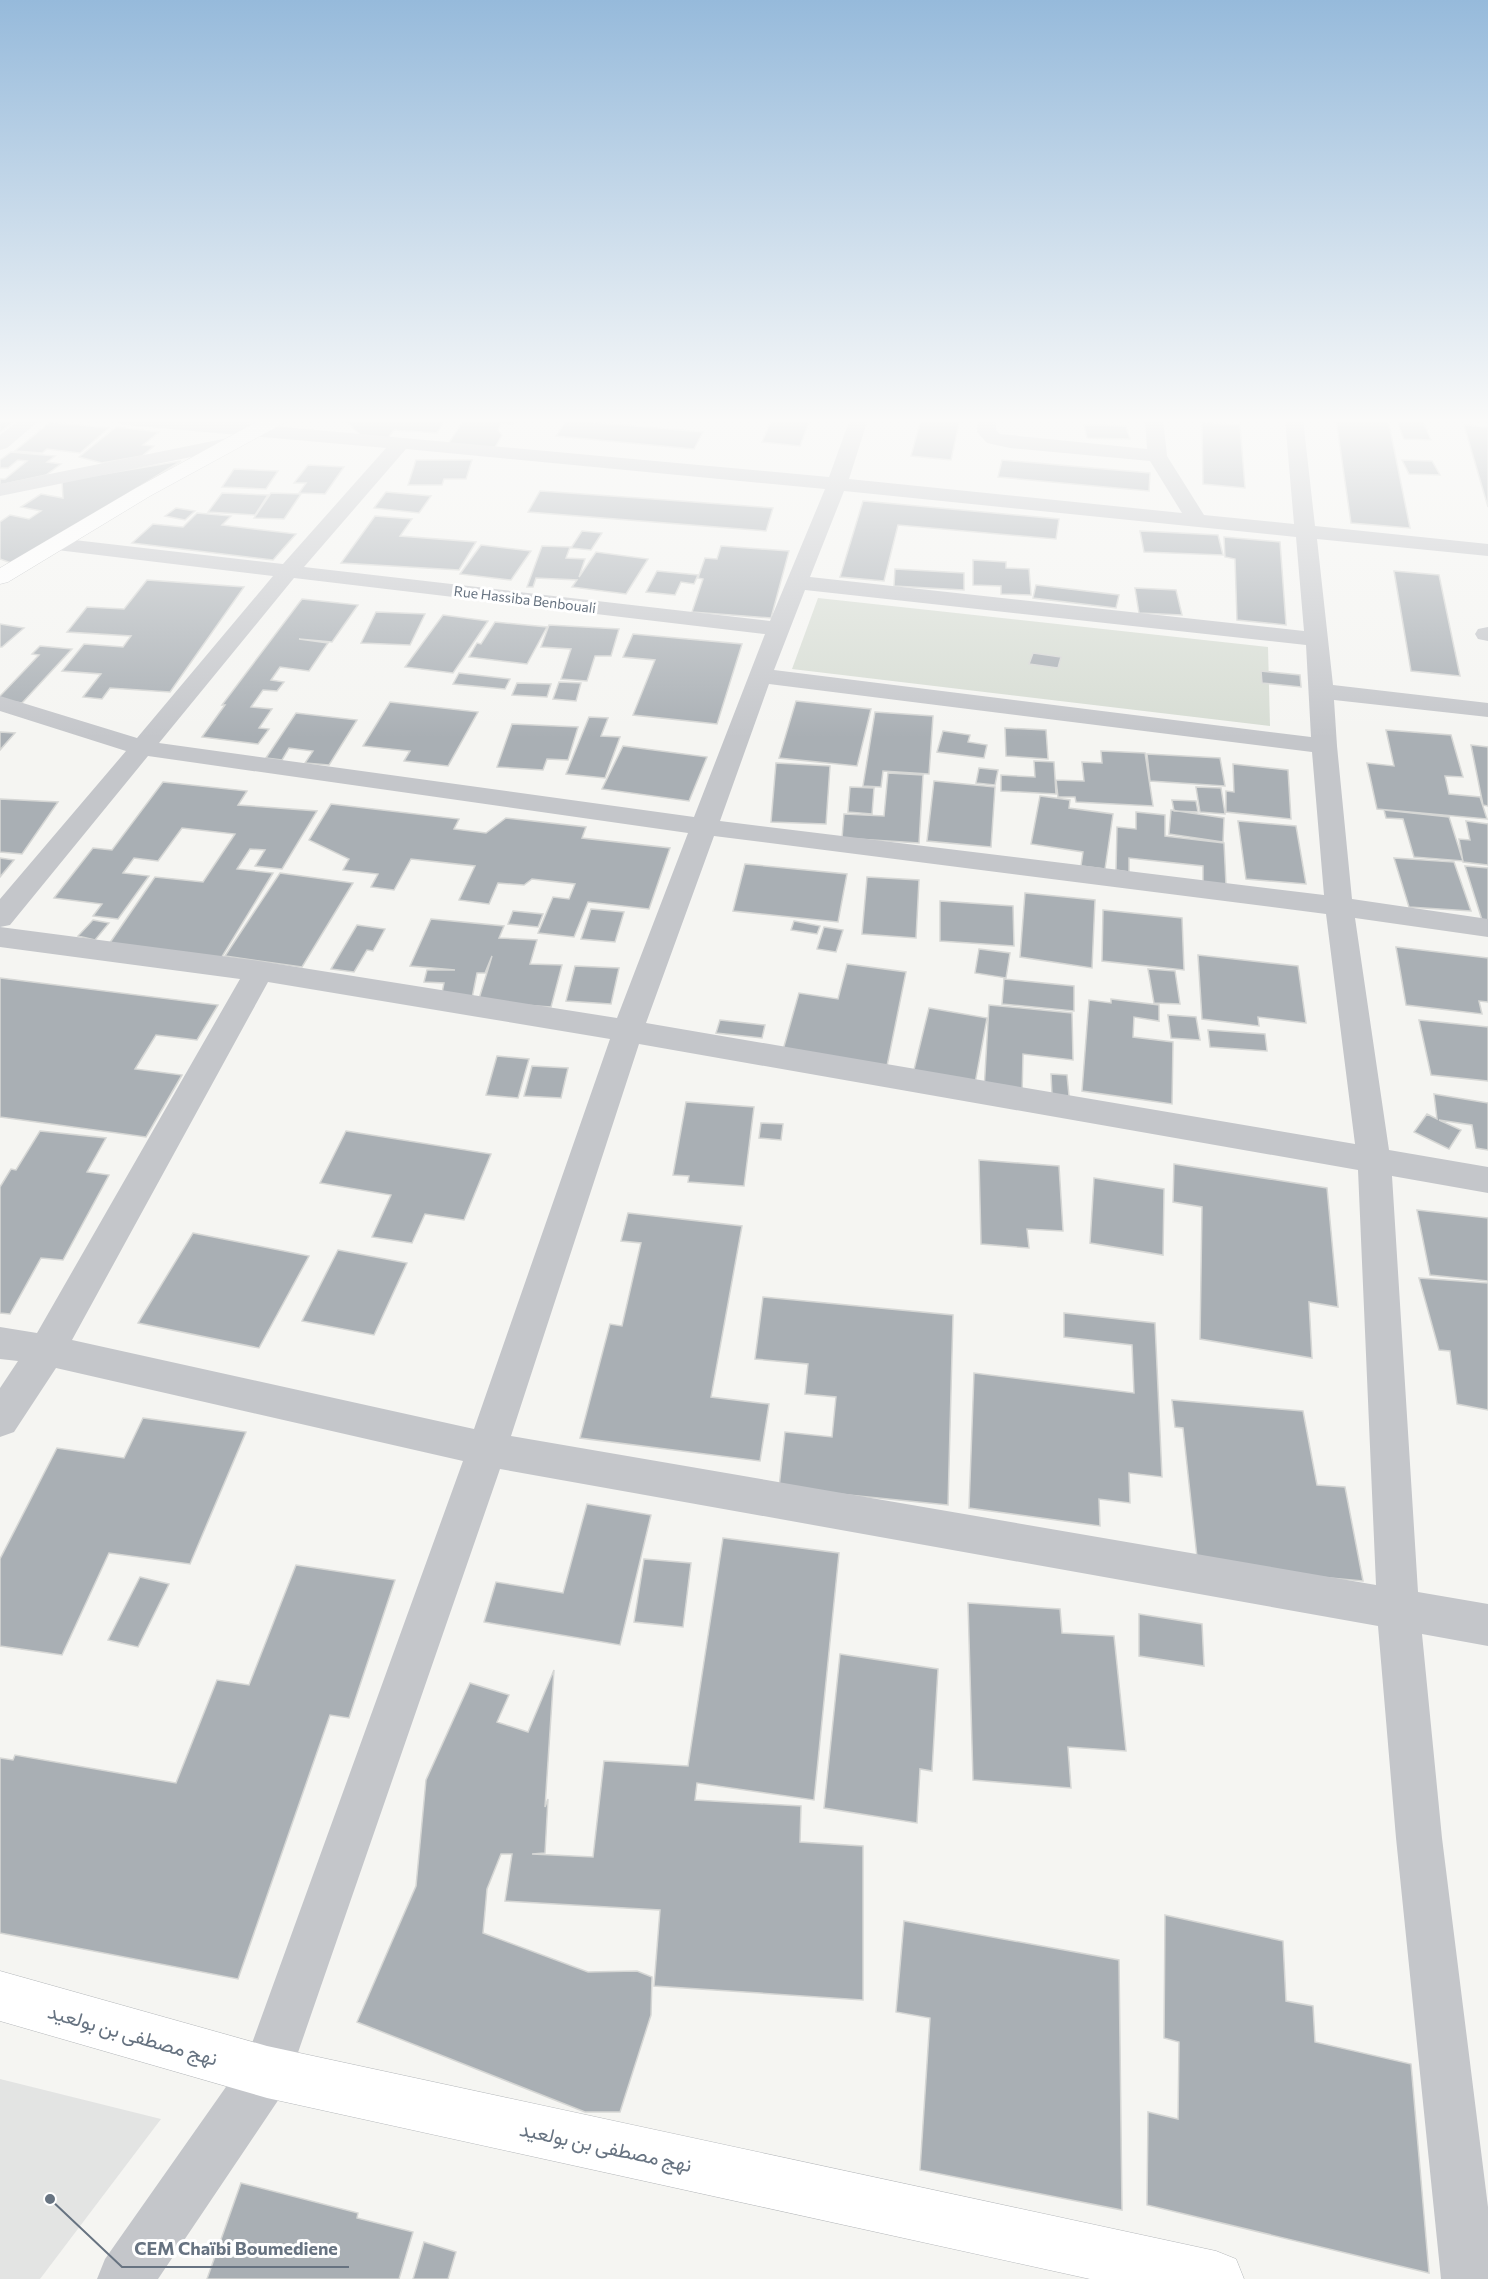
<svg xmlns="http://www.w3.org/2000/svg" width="1488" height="2279" font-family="Commissioner,Vazirmatn,sans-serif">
  <rect width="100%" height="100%" fill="#f5f5f2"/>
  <path fill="#e3e4e3" d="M 0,2079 L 161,2119 L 40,2279 L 0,2279 Z"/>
  <path fill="#d6dcd3" d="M 818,598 L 1268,647 L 1270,726 L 792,669 Z"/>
  <path fill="#a9afb4" stroke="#d6d7d5" stroke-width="1.5" d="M 0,419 L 8,419 L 16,420 L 0,432 Z
    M 193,419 L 252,419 L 247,425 Z
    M 344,419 L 446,419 L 437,433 L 394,430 L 388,438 L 360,435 Z
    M 464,419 L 516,419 L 513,424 L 502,423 L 498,430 L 502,435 L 494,449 L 447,446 Z
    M 772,419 L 810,419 L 800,446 L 762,442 Z
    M 921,419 L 960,419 L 951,460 L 911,456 Z
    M 1336,419 L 1388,419 L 1410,528 L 1351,523 Z
    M 1396,419 L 1422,419 L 1431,440 L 1404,439 Z
    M 567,420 L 703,432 L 694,449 L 556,436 Z
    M 50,422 L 109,428 L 80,453 L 47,449 L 42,453 L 15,451 Z
    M 1202,422 L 1240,425 L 1245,488 L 1203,484 Z
    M 1084,425 L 1126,426 L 1130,439 L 1087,438 Z
    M 1464,425 L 1488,427 L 1488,507 Z
    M 116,427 L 159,432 L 143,445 L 154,446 L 142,456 L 102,463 L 79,457 Z
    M 11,452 L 55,456 L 47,462 L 61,464 L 46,475 L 0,485 L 0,479 L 5,479 L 27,461 L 18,460 L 8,468 L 0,468 L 0,460 Z
    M 416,460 L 472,460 L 466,479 L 444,479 L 442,485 L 408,485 Z
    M 1002,460 L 1150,473 L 1149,491 L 998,477 Z
    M 1402,460 L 1432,461 L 1440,475 L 1409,474 Z
    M 181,461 L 14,564 L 0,559 L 0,522 L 10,515 L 29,519 L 41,511 L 21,507 L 41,494 L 63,498 L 62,481 Z
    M 308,465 L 344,467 L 325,494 L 299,493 L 306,483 L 294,483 Z
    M 234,469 L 278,471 L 266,489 L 222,487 Z
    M 540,491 L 653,499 L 773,508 L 766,531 L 528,512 Z
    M 386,492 L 431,496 L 419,513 L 374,508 Z
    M 222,493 L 268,495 L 255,515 L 208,512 Z
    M 271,493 L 301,494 L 284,519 L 254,518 Z
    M 863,501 L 1059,519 L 1056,539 L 898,525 L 884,581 L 840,577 Z
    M 176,508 L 195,511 L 185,520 L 165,516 Z
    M 197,513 L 231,516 L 222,525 L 296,534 L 273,560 L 132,543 L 153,524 L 183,527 Z
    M 375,516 L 412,519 L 400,536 L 476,542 L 459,570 L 341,563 Z
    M 582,531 L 602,533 L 591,550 L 571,548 Z
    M 1140,531 L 1218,535 L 1223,555 L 1144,552 Z
    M 1224,537 L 1280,542 L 1286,625 L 1237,620 L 1235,559 L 1225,557 Z
    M 481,545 L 531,551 L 511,580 L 460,574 Z
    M 542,546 L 570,547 L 566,558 L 585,559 L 579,577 L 596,552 L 648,559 L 626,594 L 572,587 L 577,580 L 536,578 L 533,587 L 527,587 Z
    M 721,546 L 789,551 L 771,618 L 692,612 L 703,579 L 698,578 L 705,558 L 717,559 Z
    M 973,560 L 1006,562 L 1006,568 L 1029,569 L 1031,595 L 1001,594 L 1001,586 L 973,585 Z
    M 895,569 L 964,573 L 964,590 L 894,586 Z
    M 657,571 L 698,575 L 694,584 L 681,582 L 675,595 L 646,592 Z
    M 1394,571 L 1439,575 L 1460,676 L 1411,671 Z
    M 147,580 L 244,587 L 170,692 L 110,688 L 102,699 L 83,697 L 101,674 L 62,671 L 84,644 L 123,647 L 131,636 L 67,632 L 87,607 L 124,609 Z
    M 1036,585 L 1119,595 L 1116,608 L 1033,598 Z
    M 1135,588 L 1176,590 L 1182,615 L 1139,613 Z
    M 302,599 L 358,605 L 332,642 L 299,639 L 328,643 L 309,671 L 280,667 L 271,680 L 284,682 L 277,691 L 263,690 L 251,707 L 272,709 L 259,728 L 269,729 L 258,744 L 202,737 L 225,705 L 222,705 Z
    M 376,612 L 425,614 L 410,645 L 361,643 Z
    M 443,615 L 488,621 L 453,673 L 405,667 Z
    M 495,622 L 547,627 L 527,664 L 469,657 L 477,643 L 481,644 Z
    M 0,624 L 24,628 L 2,647 L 0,647 Z
    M 549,625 L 619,629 L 611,656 L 595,656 L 587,681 L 561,679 L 571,649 L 541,647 Z
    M 633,634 L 742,644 L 717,724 L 633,715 L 655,660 L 623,657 Z
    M 40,646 L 72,649 L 22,703 L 0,700 L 0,696 L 39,655 L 32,654 Z
    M 1033,653 L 1061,657 L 1058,668 L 1029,664 Z
    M 1261,671 L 1300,675 L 1301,687 L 1262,683 Z
    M 459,673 L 510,679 L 505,689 L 453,684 Z
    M 559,682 L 581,683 L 576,701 L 553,699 Z
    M 517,683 L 551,684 L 547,697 L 512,695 Z
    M 796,701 L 871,709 L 857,766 L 779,758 Z
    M 390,702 L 478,712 L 448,766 L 404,761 L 410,751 L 363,746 Z
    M 875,712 L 933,716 L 929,774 L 883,771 L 881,787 L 863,786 Z
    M 296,713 L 357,720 L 329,765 L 305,763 L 313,751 L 289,748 L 282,760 L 266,758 Z
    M 589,717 L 608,718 L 601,736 L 620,737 L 605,778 L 566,774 Z
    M 512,724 L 578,727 L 568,760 L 547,759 L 543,770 L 497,767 Z
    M 1005,728 L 1046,730 L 1048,759 L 1006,756 Z
    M 1386,730 L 1451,735 L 1463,777 L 1445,776 L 1449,794 L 1480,797 L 1487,819 L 1377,809 L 1367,763 L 1394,766 Z
    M 943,731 L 970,735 L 968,742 L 987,745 L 984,758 L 937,752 Z
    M 0,732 L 15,733 L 0,750 Z
    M 1471,745 L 1488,747 L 1488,806 L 1483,805 Z
    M 623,746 L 707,757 L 689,801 L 602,789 Z
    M 1101,751 L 1145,753 L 1153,806 L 1076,802 L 1075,797 L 1058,797 L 1056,780 L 1084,781 L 1082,762 L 1102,763 Z
    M 1147,754 L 1220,758 L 1225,786 L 1150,781 Z
    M 1034,761 L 1054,762 L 1056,794 L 1001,791 L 1001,775 L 1035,777 Z
    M 776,763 L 830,766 L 826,824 L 771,822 Z
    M 1233,764 L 1288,770 L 1291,819 L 1226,812 L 1226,791 L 1234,792 Z
    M 979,768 L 998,770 L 995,785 L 976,783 Z
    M 888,773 L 923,775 L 919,843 L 842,838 L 844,814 L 884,816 Z
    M 934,781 L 995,787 L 991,847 L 927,841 Z
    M 163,782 L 247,791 L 238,805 L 317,811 L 282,869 L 255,866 L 265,850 L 250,849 L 237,869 L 273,873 L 220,960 L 107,947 L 155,877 L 203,882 L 235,834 L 182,828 L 158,861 L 134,858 L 123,873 L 149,876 L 118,919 L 93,916 L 102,904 L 54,898 L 93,848 L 112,850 Z
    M 850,787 L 874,788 L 872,814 L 848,812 Z
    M 1196,787 L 1221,788 L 1225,814 L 1200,812 Z
    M 1040,796 L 1070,800 L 1069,808 L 1113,814 L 1105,869 L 1081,866 L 1083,852 L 1031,844 Z
    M 0,799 L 58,802 L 22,854 L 0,852 Z
    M 1172,800 L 1196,801 L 1198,812 L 1174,811 Z
    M 331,804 L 459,819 L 454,829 L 486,833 L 506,818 L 586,827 L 582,838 L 670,848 L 649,909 L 588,902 L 574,937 L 538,933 L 553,897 L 569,899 L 575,884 L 532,879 L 524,885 L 498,883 L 489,904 L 459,900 L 475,866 L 411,859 L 394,890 L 371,887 L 378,874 L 343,870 L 349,859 L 309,840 Z
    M 1171,810 L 1224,818 L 1223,842 L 1169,834 Z
    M 1384,810 L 1449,817 L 1463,861 L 1414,857 L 1403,819 L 1386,818 Z
    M 1136,812 L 1165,815 L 1165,836 L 1224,843 L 1226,885 L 1203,883 L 1203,866 L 1129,858 L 1129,872 L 1116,870 L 1117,827 L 1136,829 Z
    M 1238,821 L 1296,826 L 1306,884 L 1246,879 Z
    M 1466,821 L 1488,824 L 1488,865 L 1463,862 L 1459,839 L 1470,840 Z
    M 0,858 L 14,860 L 0,877 Z
    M 1394,858 L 1454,862 L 1471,911 L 1409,907 Z
    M 745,864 L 847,874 L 838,922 L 733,911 Z
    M 1465,866 L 1488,868 L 1488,921 L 1482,920 Z
    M 280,873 L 353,883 L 302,967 L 225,956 Z
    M 867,877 L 919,880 L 916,938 L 862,934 Z
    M 1025,893 L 1095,900 L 1092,968 L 1020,957 Z
    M 940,901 L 1013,906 L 1014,946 L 940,941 Z
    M 591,909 L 624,912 L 615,942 L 581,939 Z
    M 1103,910 L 1182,918 L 1184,970 L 1102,961 Z
    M 513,911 L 543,914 L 538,927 L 508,924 Z
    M 431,919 L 504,926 L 499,938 L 537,940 L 530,964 L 562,965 L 551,1007 L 478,1002 L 492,956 L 485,973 L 477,973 L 472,998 L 441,998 L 444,983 L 424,982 L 427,970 L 455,970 L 410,966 Z
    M 93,920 L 109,923 L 95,940 L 78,936 Z
    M 794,921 L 820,926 L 817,934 L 791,930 Z
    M 357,925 L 385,929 L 373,951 L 367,950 L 354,972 L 331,969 Z
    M 824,927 L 843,930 L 836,952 L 817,949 Z
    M 1396,947 L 1488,958 L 1488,1002 L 1479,1001 L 1482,1014 L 1406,1005 Z
    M 979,949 L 1010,953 L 1006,978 L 975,973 Z
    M 1198,955 L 1298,966 L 1306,1023 L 1258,1017 L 1259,1026 L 1202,1019 Z
    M 847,964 L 906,972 L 887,1066 L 783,1050 L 799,993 L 838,999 Z
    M 575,966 L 619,968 L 611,1004 L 566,1001 Z
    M 1148,969 L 1175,971 L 1180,1004 L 1154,1003 Z
    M 0,978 L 218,1005 L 197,1040 L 156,1035 L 135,1069 L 182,1075 L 146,1137 L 0,1117 Z
    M 1004,979 L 1074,986 L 1074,1011 L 1002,1004 Z
    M 1111,999 L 1159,1005 L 1159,1021 L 1134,1017 L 1133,1037 L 1173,1042 L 1172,1104 L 1082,1091 L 1089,1000 L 1111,1003 Z
    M 989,1005 L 1072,1013 L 1073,1060 L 1023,1054 L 1022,1095 L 984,1091 Z
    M 929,1008 L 987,1018 L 974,1089 L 912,1078 Z
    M 1168,1015 L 1196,1017 L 1200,1040 L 1171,1038 Z
    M 720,1020 L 765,1025 L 762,1038 L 716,1033 Z
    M 1419,1020 L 1488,1027 L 1488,1081 L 1431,1075 Z
    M 1208,1030 L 1265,1034 L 1267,1051 L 1210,1047 Z
    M 497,1056 L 529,1059 L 518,1098 L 486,1095 Z
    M 532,1066 L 568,1068 L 561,1098 L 524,1096 Z
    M 1051,1074 L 1067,1075 L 1069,1096 L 1052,1095 Z
    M 1434,1094 L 1488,1103 L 1488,1150 L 1476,1148 L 1472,1125 L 1439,1120 L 1461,1130 L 1449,1149 L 1414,1132 L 1427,1114 L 1437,1119 Z
    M 686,1102 L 754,1107 L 744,1186 L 688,1182 L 689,1176 L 673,1175 Z
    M 761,1123 L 783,1124 L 781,1140 L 759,1138 Z
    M 40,1131 L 106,1138 L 87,1172 L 109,1175 L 63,1260 L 41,1258 L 10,1314 L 0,1313 L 0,1187 L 11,1169 L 16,1170 Z
    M 346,1131 L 491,1154 L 464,1220 L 425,1214 L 412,1243 L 372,1237 L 391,1195 L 320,1183 Z
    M 979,1160 L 1059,1166 L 1063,1231 L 1027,1229 L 1029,1248 L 981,1244 Z
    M 1174,1164 L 1327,1188 L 1338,1307 L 1309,1302 L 1312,1358 L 1200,1339 L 1202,1207 L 1173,1202 Z
    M 1094,1178 L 1164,1189 L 1163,1255 L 1090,1243 Z
    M 1417,1210 L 1488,1218 L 1488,1281 L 1430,1275 Z
    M 628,1213 L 742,1226 L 711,1397 L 769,1404 L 760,1461 L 580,1438 L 610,1324 L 622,1326 L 641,1243 L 621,1241 Z
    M 193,1233 L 309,1256 L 259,1348 L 138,1323 Z
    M 338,1250 L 407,1263 L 374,1335 L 302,1321 Z
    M 1419,1278 L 1488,1283 L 1488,1410 L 1457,1404 L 1450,1351 L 1439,1350 Z
    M 763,1297 L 953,1315 L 948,1505 L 779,1488 L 785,1432 L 832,1437 L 836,1397 L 805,1394 L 808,1364 L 755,1359 Z
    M 1064,1313 L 1155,1323 L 1162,1477 L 1129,1473 L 1130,1503 L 1099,1499 L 1100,1526 L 969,1508 L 974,1373 L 1134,1393 L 1132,1345 L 1064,1337 Z
    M 1172,1400 L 1303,1411 L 1317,1485 L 1345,1487 L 1363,1581 L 1198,1566 L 1183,1428 L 1175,1427 Z
    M 143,1418 L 246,1432 L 190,1564 L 109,1553 L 62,1655 L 0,1646 L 0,1559 L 57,1448 L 124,1458 Z
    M 587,1504 L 651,1515 L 620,1645 L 484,1622 L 496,1582 L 563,1593 Z
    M 723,1538 L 839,1553 L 814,1800 L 697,1783 L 695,1800 L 801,1806 L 800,1842 L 863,1846 L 863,2000 L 654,1986 L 660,1910 L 505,1901 L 512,1854 L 501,1854 L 487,1889 L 483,1933 L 588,1972 L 637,1971 L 652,1977 L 651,2015 L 620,2112 L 585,2112 L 357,2022 L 416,1886 L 426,1780 L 470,1683 L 509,1695 L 497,1722 L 528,1732 L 554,1670 L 545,1807 L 548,1799 L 545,1853 L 532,1854 L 593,1857 L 604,1761 L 688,1766 Z
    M 644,1559 L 691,1563 L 683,1627 L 634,1622 Z
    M 296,1565 L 395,1580 L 349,1718 L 330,1715 L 238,1979 L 0,1933 L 0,1758 L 13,1760 L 15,1755 L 176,1783 L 217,1680 L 249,1685 Z
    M 140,1577 L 169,1584 L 138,1647 L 108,1640 Z
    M 968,1603 L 1060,1609 L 1062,1633 L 1114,1636 L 1126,1751 L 1068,1747 L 1071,1788 L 973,1780 Z
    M 1139,1614 L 1202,1624 L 1204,1666 L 1139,1656 Z
    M 840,1654 L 938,1669 L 932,1771 L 920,1769 L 917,1823 L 824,1808 Z
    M 1165,1915 L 1283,1941 L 1286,2001 L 1313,2006 L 1315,2042 L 1411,2064 L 1429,2273 L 1147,2205 L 1148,2112 L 1178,2119 L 1179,2042 L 1164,2038 Z
    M 904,1921 L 1119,1960 L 1122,2210 L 920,2170 L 930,2018 L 896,2012 Z
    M 241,2183 L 358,2213 L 357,2218 L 413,2232 L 399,2279 L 207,2279 Z
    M 424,2242 L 456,2252 L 448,2279 L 413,2279 Z"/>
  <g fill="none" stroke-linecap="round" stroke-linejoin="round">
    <g stroke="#b5b8bb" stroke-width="1">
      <path id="major" d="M 262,419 L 286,419 L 284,423 L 150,496 L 8,582 L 0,584 L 0,568 L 136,488 Z
        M 0,1971 L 267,2046 L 1216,2251 L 1236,2259 L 1244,2279 L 1090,2279 L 267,2098 L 0,2021 Z"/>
    </g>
    <path fill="#c4c6ca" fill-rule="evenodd" d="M 20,419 L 41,419 L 7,448 L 0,450 L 0,435 Z
      M 116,419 L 198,419 L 829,477 L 850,419 L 868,419 L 849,479 L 1182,513 L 1150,461 L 1010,448 L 987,443 L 977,432 L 978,419 L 996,419 L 996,430 L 1000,434 L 1147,449 L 1145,419 L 1163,419 L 1167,456 L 1204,515 L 1294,524 L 1285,419 L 1303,419 L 1315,526 L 1488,544 L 1488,556 L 1317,539 L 1333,685 L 1488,703 L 1488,717 L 1334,700 L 1337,746 L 1352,899 L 1488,919 L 1488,937 L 1355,918 L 1389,1150 L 1488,1167 L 1488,1193 L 1392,1176 L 1418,1592 L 1488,1604 L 1488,1646 L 1422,1634 L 1442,1838 L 1488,2207 L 1488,2279 L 1441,2279 L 1396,1838 L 1378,1626 L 500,1469 L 285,2090 L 158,2279 L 97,2279 L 105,2259 L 247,2057 L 463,1461 L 56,1368 L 14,1432 L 0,1437 L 0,1388 L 18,1361 L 0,1359 L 0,1327 L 37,1333 L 240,979 L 0,947 L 0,927 L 259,961 L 617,1018 L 688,833 L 148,756 L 10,925 L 0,927 L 0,899 L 126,751 L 0,711 L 0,696 L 137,738 L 273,576 L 57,550 L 50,548 L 46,544 L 50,540 L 57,538 L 283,564 L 386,448 L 125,425 L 118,423 ZM 406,449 L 825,489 L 770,621 L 304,567 ZM 844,491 L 1296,537 L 1304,631 L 810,577 ZM 294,578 L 765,634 L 694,817 L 159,743 ZM 805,590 L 1306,645 L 1311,737 L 774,670 ZM 769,684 L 1312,752 L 1324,895 L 720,821 ZM 714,836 L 1326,914 L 1355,1144 L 646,1023 ZM 268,982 L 610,1039 L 474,1429 L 72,1340 ZM 639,1044 L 1358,1170 L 1376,1585 L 511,1436 Z
      M 233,437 L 240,439 L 243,443 L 240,447 L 0,496 L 0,484 Z
      M 1488,627 L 1488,641 L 1478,639 L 1475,634 L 1478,629 Z"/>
    <use href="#major" fill="#fff" fill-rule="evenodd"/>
  </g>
  <linearGradient id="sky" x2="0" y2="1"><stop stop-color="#96badb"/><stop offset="0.57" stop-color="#fafaf9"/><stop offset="1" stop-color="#fafaf9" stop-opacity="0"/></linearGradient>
  <rect width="1488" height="738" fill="url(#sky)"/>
  <g text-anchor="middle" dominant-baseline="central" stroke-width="6" stroke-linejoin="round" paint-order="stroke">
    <g font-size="14" fill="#677381" stroke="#fff">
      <text transform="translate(525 599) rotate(7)">Rue Hassiba Benbouali</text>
    </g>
    <g font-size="20" fill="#677381" stroke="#fff">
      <text transform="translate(133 2034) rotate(16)">نهج مصطفى بن بولعيد</text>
      <text transform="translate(606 2146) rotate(12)">نهج مصطفى بن بولعيد</text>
    </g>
  </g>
  <path fill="none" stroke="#677381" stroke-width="2" d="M50 2199L122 2267H349"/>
  <circle fill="#677381" stroke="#fff" stroke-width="2" cx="50" cy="2199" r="6"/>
  <g font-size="18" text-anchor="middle" font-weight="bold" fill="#677381" stroke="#fff" stroke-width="6" stroke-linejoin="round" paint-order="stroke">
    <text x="236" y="2255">CEM Chaïbi Boumediene</text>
  </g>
</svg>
